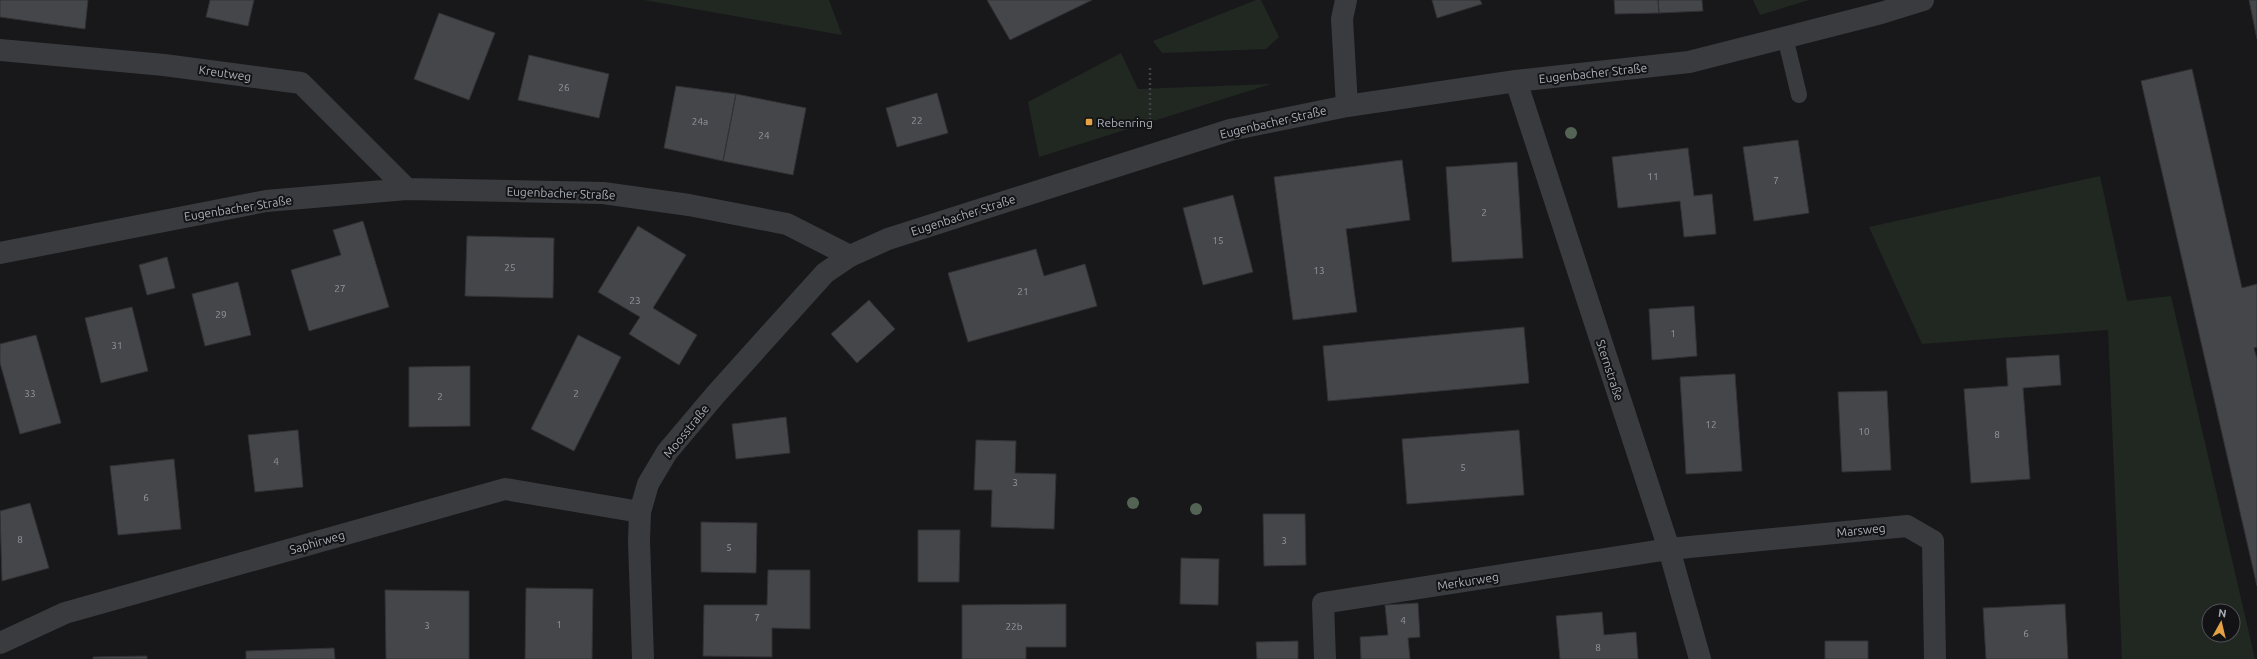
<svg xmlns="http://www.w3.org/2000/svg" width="2257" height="659" font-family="Ubuntu,sans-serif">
  <rect width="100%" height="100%" fill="#18181a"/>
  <path fill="#202821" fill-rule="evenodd" d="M 644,0 L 829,0 L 842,35 Z
    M 1256,0 L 1261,0 L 1279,37 L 1266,49 L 1162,53 L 1153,41 Z
    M 1753,0 L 1809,0 L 1760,15 Z
    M 1121,53 L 1138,89 L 1271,84 L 1039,157 L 1028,102 Z
    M 2100,176 L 2127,301 L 2171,296 L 2255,659 L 2122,659 L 2108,330 L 1922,344 L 1869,227 ZM 2209,611 L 2233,611 L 2233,635 L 2209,635 Z"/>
  <path fill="#45464a" stroke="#323236" d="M 0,0 L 88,0 L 85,29 L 0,17 Z
    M 210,0 L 254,0 L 248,26 L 206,17 Z
    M 987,0 L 1092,0 L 1010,40 Z
    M 1432,0 L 1480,0 L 1482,4 L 1437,18 Z
    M 1614,0 L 1658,0 L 1659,13 L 1615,14 Z
    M 1658,0 L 1702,0 L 1703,11 L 1659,13 Z
    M 2249,0 L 2257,0 L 2257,39 Z
    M 439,13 L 495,33 L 469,100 L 414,79 Z
    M 529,55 L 609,74 L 599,118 L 518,100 Z
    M 2192,69 L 2242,288 L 2257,284 L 2257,347 L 2254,348 L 2257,359 L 2257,586 L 2141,81 Z
    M 676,86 L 736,94 L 723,161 L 664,148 Z
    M 937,93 L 948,133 L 897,147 L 886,108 Z
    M 736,94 L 806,108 L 793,175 L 723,161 Z
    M 1798,140 L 1809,213 L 1754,221 L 1743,147 Z
    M 1688,148 L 1694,196 L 1712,194 L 1716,234 L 1684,237 L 1680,201 L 1618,208 L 1612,157 Z
    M 1402,160 L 1410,220 L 1346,229 L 1357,312 L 1293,320 L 1274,177 Z
    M 1517,162 L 1523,258 L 1452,262 L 1446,167 Z
    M 1233,195 L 1253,272 L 1203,285 L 1183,208 Z
    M 363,221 L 389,307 L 309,331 L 291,270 L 341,255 L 333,230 Z
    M 638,226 L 686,255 L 653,308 L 697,335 L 679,365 L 629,334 L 640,317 L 598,292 Z
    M 467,236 L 554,238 L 553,298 L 465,296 Z
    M 1036,249 L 1044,276 L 1085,264 L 1097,306 L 968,342 L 948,273 Z
    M 167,257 L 175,288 L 147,295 L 139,265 Z
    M 238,282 L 251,335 L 205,346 L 192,294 Z
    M 869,300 L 895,329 L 857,363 L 831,334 Z
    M 1694,306 L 1697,356 L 1652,360 L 1649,309 Z
    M 132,307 L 148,371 L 101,383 L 85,318 Z
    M 1524,327 L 1529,383 L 1328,401 L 1323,346 Z
    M 36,335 L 61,423 L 20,434 L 0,363 L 0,344 Z
    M 578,335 L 621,357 L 574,451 L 531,429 Z
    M 2059,355 L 2061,385 L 2023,388 L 2030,479 L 1971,483 L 1964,389 L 2008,386 L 2006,358 Z
    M 470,366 L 470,426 L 409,427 L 409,367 Z
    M 1735,374 L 1742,471 L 1686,474 L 1680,377 Z
    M 1887,391 L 1891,470 L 1842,472 L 1838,392 Z
    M 786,417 L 790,453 L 736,459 L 732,424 Z
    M 298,430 L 303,487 L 255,492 L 248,435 Z
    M 1519,430 L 1524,495 L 1407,504 L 1402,439 Z
    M 976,440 L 1016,441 L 1015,473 L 1056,474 L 1054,529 L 991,527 L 992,490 L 974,490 Z
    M 174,459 L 181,529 L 118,535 L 110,466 Z
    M 30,503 L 49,568 L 2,581 L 0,511 Z
    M 1263,514 L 1305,514 L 1306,565 L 1264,566 Z
    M 701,522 L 757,523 L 756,573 L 701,572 Z
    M 918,530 L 960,530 L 959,582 L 918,582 Z
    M 1181,558 L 1219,559 L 1218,605 L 1180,604 Z
    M 768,570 L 810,570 L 810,629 L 772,628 L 772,657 L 703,656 L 704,605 L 767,605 Z
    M 526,588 L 593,589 L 592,659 L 525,659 Z
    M 385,590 L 469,591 L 469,659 L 386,659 Z
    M 1418,603 L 1420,637 L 1408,638 L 1410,659 L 1361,659 L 1360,637 L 1388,635 L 1385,605 Z
    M 1066,604 L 1066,647 L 1026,647 L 1026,659 L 962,659 L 962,605 Z
    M 2065,604 L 2068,659 L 1986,659 L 1983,608 Z
    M 1602,612 L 1604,635 L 1636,632 L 1638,659 L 1560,659 L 1556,616 Z
    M 1298,641 L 1298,659 L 1257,659 L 1256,642 Z
    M 1825,641 L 1868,641 L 1868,659 L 1825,659 Z
    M 334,648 L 335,659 L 246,659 L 246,651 Z
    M 147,656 L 147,659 L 93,659 L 93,657 Z"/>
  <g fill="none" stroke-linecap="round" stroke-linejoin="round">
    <path stroke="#3f4246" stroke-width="2.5" stroke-dasharray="2 3" stroke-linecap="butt" d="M 1150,125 L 1150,67"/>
    <path stroke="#393b3f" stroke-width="16" d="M 1785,37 L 1799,95"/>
    <path stroke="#393b3f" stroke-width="22" d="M 1346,0 L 1342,19 L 1347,106
      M 0,50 L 164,65 L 301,83 L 407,189
      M 1516,81 L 1669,549 L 1700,659
      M 0,253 L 266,201 L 407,189 L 603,193 L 689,205 L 787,224 L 850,256
      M 0,643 L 65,613 L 505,489 L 640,512
      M 1325,659 L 1323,603 L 1669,549 L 1907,526 L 1933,541 L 1935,659"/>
    <path stroke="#393b3f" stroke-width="22" d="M 643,659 L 639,541 L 640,512 L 648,484 L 667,452 L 716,394 L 825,273 L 850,256 L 888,239 L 1230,130 L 1347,106 L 1516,81 L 1689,62 L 1881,13 L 1923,0"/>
  </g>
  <g fill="#536454">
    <circle cx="1571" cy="133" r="6"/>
    <circle cx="1133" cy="503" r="6"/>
    <circle cx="1196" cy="509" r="6"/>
  </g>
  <rect fill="#e5a345" stroke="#131315" stroke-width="1.5" x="1085" y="118" width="8" height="8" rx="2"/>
  <g text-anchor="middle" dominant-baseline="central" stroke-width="4" stroke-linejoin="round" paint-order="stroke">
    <g font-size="10" fill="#92969d">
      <text x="564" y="87">26</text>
      <text x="917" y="120">22</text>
      <text x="700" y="121">24a</text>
      <text x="764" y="135">24</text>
      <text x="1653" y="176">11</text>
      <text x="1776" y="180">7</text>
      <text x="1484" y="212">2</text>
      <text x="1218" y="240">15</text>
      <text x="510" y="267">25</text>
      <text x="1319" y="270">13</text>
      <text x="340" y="288">27</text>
      <text x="1023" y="291">21</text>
      <text x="635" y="300">23</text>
      <text x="221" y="314">29</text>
      <text x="1673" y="333">1</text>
      <text x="117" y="345">31</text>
      <text x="30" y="393">33</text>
      <text x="576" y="393">2</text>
      <text x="440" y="396">2</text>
      <text x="1711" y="424">12</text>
      <text x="1864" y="431">10</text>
      <text x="1997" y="434">8</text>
      <text x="276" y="461">4</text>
      <text x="1463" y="467">5</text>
      <text x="1015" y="482">3</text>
      <text x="146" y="497">6</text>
      <text x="20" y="539">8</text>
      <text x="1284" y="540">3</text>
      <text x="729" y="547">5</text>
      <text x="757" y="617">7</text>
      <text x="1403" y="620">4</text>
      <text x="559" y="624">1</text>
      <text x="427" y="625">3</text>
      <text x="1014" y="626">22b</text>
      <text x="2026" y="633">6</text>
      <text x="1598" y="647">8</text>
    </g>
    <g font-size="12" fill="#abb0b9" stroke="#131315">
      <text transform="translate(225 73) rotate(8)">Kreutweg</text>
      <text transform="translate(1593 73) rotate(-6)">Eugenbacher Straße</text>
      <text transform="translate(1273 122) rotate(-13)">Eugenbacher Straße</text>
      <text transform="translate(561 193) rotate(2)">Eugenbacher Straße</text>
      <text transform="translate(238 208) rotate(-9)">Eugenbacher Straße</text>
      <text transform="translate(963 215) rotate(-18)">Eugenbacher Straße</text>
      <text transform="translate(1610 370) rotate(72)">Sternstraße</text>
      <text transform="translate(686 431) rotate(-51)">Moosstraße</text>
      <text transform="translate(1861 530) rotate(-6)">Marsweg</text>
      <text transform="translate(317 542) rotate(-16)">Saphirweg</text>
      <text transform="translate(1468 581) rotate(-9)">Merkurweg</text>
    </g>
    <g font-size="12" fill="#abb0b9" stroke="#131315" text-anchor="start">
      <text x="1097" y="122">Rebenring</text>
    </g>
  </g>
  <g transform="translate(2221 623) rotate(8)"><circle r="19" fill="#131315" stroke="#505257"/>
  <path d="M0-3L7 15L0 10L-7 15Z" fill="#e5a345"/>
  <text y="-6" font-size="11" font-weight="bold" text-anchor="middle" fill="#abb0b9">N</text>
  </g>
</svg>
